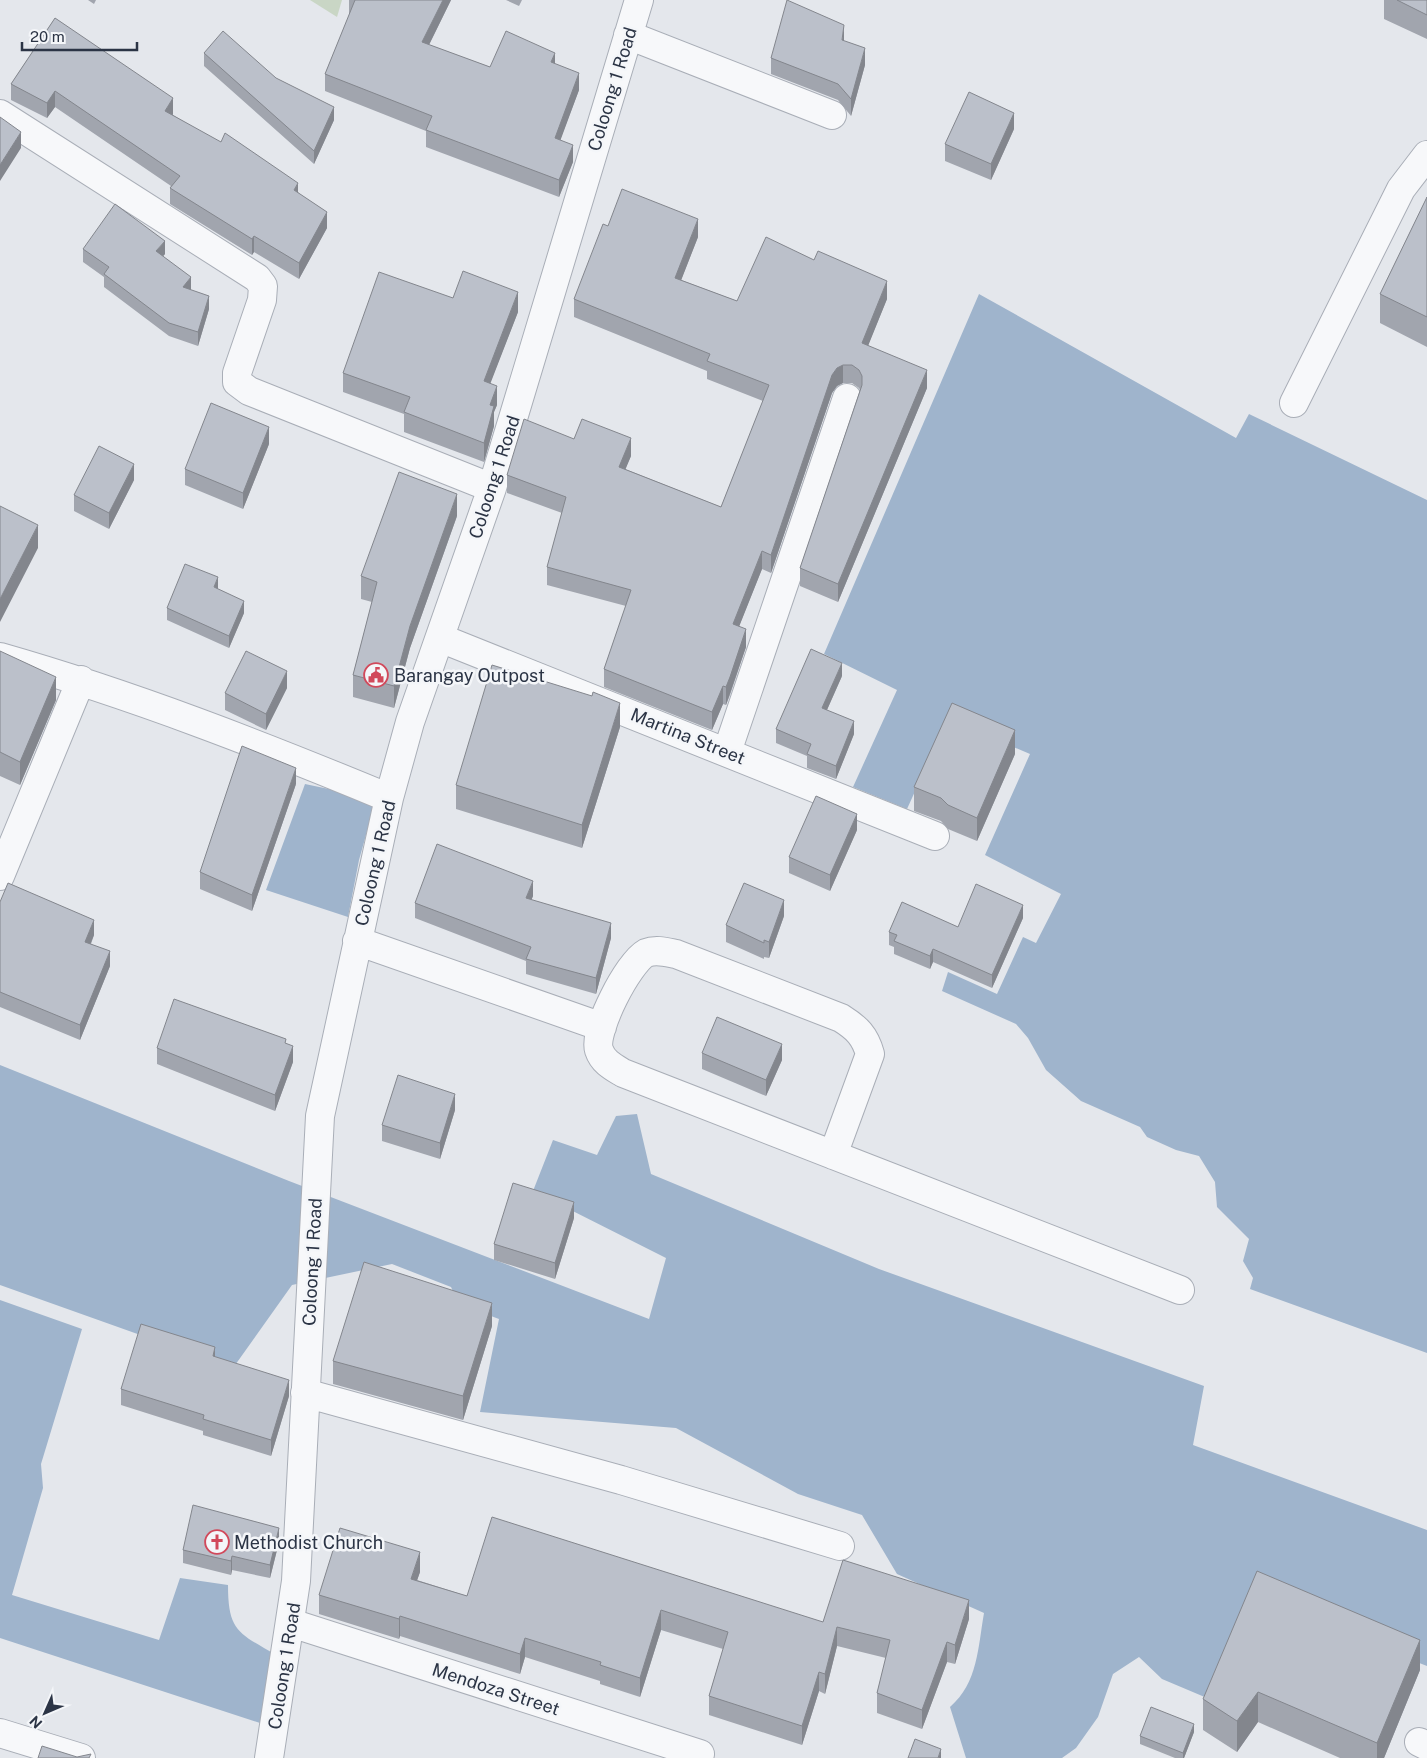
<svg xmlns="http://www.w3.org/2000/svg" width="1427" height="1758" font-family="'Public Sans',sans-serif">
  <rect width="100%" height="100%" fill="#e4e7ec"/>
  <path fill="#c9d6c5" d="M 310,0 L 342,0 L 337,17 Z"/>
  <path fill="#9fb4cc" d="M 979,294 L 1236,438 L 1249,414 L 1427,500 L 1427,1353 L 1250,1289 L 1253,1278 L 1243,1261 L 1249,1239 L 1217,1207 L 1215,1182 L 1199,1156 L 1176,1150 L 1147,1137 L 1140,1127 L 1081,1101 L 1046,1070 L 1028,1038 L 1016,1024 L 942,991 L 948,972 L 997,994 L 1023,937 L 1036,943 L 1061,894 L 985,855 L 1030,754 L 948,719 L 907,809 L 853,787 L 897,690 L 824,654 Z
    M 305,784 L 376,799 L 359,860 L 348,917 L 266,890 Z
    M 0,1065 L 289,1181 L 649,1319 L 666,1258 L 533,1191 L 553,1140 L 597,1155 L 616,1116 L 637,1114 L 651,1174 L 879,1269 L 1204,1386 L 1193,1445 L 1427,1530 L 1427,1666 L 1252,1598 L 1207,1698 L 1162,1679 L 1139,1657 L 1113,1674 L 1098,1717 L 1076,1748 L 1062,1758 L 966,1758 L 950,1707 C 978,1683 978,1647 984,1613 L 897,1574 L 862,1515 L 798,1494 L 676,1428 L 480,1412 L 499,1319 L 459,1304 L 451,1287 L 392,1264 L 292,1285 L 233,1368 L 0,1285 Z
    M 0,1300 L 82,1329 L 41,1464 L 43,1488 L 12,1595 L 159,1640 L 180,1578 L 228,1585 C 228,1632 239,1633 276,1655 L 263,1724 L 0,1638 Z"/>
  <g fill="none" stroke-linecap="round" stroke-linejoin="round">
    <g stroke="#a9aeb7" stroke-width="30">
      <path id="minor" d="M 628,35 L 832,115
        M 0,114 L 257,278 L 263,286 L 262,300 L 237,373 L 237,382 L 249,391 L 492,488
        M 1294,403 L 1401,189 L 1427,155
        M 440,638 L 935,836
        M 0,657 C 133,695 261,745 389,798
        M 727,752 L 847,398
        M 0,876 L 81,680
        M 357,941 L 602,1027
        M 833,1155 L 870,1054 C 865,1036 857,1028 841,1018 L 676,954 C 666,952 656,949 646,953 C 628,963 593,1031 599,1050 C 603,1062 613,1067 623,1073 L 1180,1290
        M 305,1393 L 621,1480 L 840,1546
        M 291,1623 L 700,1754
        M 0,1733 L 81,1758
        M 1419,1742 L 1427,1746
        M 269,1758 L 296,1581 L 320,1116 L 389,798 L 410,722 L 492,488 L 639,0"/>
    </g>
    <use href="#minor" stroke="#f7f8fa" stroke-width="28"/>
  </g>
  <path fill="#a1a5ae" d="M 88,0 L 96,0 L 94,4 Z
    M 349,0 L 451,0 L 429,45 L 490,67 L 555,64 L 579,90 L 560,140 L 573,162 L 559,197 L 426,147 L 426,131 L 325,91 L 325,74 L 350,13 L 349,13 Z
    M 506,0 L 522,0 L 519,6 Z
    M 1384,0 L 1427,0 L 1427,39 L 1384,19 Z
    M 55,18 L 173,114 L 173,115 L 298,192 L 327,228 L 299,279 L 254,252 L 252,255 L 170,204 L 170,188 L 171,186 L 55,107 L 47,118 L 11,100 L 11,84 Z
    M 204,53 L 334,120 L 314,164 L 204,66 Z
    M 771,58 L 865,65 L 851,116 L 838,100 L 771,74 Z
    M 1014,129 L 991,180 L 945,161 L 945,144 Z
    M 1427,197 L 1427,347 L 1380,323 L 1380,294 Z
    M 608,226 L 698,237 L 681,280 L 737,301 L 887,299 L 868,345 L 927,388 L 838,602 L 800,586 L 800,568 L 860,390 L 859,388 L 852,383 L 843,383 L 837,386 L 832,393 L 771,573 L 762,569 L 739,626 L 746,647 L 730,695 L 726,705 L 723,704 L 712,730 L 604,687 L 604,669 L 626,606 L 547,585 L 547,567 L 562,513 L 507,493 L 507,475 L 574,439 L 631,456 L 625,469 L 721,507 L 763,401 L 707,379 L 707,371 L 574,317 L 574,299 Z
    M 83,249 L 165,254 L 163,256 L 191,290 L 209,309 L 198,346 L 169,336 L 104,287 L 104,277 L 83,262 Z
    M 453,298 L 518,312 L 490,383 L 497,405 L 494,412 L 494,426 L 484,462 L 404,432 L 404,414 L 343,392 L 343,373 Z
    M 269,444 L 243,509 L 185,485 L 185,469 Z
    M 134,480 L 109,529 L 74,511 L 74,495 Z
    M 457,516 L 410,648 L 394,708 L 353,697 L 353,675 L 372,602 L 361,599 L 361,576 Z
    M 218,589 L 244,613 L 229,648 L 167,620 L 167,608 Z
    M 0,651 L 56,700 L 20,785 L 0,776 Z
    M 842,676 L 827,710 L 854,734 L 836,779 L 807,768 L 807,756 L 776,743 L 776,729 Z
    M 287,688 L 266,730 L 225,710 L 225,693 Z
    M 620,727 L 582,848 L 456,809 L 456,785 Z
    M 1015,754 L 977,841 L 948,829 L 941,821 L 914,811 L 914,787 Z
    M 296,784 L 252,911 L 200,889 L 200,872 Z
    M 857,830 L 830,891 L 789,873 L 789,857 Z
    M 533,896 L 531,900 L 611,938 L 596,994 L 526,974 L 526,961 L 415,918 L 415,903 Z
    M 0,902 L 94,935 L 91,944 L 110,966 L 80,1040 L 0,1007 Z
    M 784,916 L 769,958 L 764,957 L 764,959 L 726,942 L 726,925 Z
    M 1023,918 L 992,988 L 933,962 L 930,969 L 894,954 L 894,947 L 889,945 L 889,932 L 958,927 Z
    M 286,1044 L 293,1062 L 275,1111 L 157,1064 L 157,1048 Z
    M 702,1053 L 782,1060 L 766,1096 L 702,1069 Z
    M 455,1110 L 440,1159 L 382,1141 L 382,1125 Z
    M 574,1218 L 555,1279 L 494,1260 L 494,1244 Z
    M 492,1326 L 463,1420 L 333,1384 L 333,1361 Z
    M 215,1357 L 289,1396 L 271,1456 L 203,1435 L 203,1431 L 121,1405 L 121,1389 Z
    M 279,1542 L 270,1578 L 232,1570 L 231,1575 L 183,1563 L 183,1550 Z
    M 420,1572 L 417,1580 L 467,1596 L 823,1622 L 969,1619 L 955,1664 L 947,1662 L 922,1729 L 877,1713 L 877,1693 L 886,1658 L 837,1646 L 825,1694 L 819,1691 L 802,1745 L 709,1715 L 709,1696 L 723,1649 L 661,1630 L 640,1697 L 600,1684 L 600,1681 L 525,1657 L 520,1674 L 400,1636 L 399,1639 L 319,1614 L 319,1595 Z
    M 1420,1670 L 1384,1758 L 1340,1758 L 1258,1722 L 1237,1752 L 1203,1730 L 1203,1699 Z
    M 1194,1732 L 1184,1758 L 1175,1758 L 1140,1744 L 1140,1736 Z"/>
  <path fill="#83868d" d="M 443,0 L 451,0 L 422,59 L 422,42 Z
    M 844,25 L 844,41 L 842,40 Z
    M 865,48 L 865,65 L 851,116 L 851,99 Z
    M 555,53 L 555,70 L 551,62 Z
    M 579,73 L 579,90 L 555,155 L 555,138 Z
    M 55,91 L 55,107 L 47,118 L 47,103 Z
    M 173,98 L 173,114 L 165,127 L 165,111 Z
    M 334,107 L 334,120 L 314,164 L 314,151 Z
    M 1014,113 L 1014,129 L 991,180 L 991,164 Z
    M 21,132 L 21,148 L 0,181 L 0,165 Z
    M 573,145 L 573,162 L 559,197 L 559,180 Z
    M 298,183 L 298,199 L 294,190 Z
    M 327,212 L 327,228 L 299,279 L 299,263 Z
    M 698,219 L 698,237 L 675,296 L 675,278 Z
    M 254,236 L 254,252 L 252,255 L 252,239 Z
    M 165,241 L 165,254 L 156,264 L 156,251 Z
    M 191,277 L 191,290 L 183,287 Z
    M 887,281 L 887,299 L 862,361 L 862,343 Z
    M 518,292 L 518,312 L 484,400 L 484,381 Z
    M 209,296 L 209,309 L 198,346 L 198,332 Z
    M 843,365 L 843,383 L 837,386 L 832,393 L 771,573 L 771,555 L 832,375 L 837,368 Z
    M 927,370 L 927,388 L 838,602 L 838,584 Z
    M 497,386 L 497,405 L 494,412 L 494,426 L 484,462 L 484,443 L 490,405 Z
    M 269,427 L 269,444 L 243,509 L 243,493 Z
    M 631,438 L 631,456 L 619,485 L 619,467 Z
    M 134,464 L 134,480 L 109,529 L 109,513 Z
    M 457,494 L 457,516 L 410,648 L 394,708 L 394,686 L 410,626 Z
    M 38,525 L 38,548 L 0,622 L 0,599 Z
    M 762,551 L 762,569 L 733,642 L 733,624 Z
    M 218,577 L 218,590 L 214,587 Z
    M 244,601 L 244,613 L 229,648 L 229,636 Z
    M 746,629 L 746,647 L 726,705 L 726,687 Z
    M 842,663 L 842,676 L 822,721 L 822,708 Z
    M 287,671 L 287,688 L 266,730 L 266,714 Z
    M 56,677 L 56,700 L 20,785 L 20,762 Z
    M 723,686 L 723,704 L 712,730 L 712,712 Z
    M 620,703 L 620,727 L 582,848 L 582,825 Z
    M 854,721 L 854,734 L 836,779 L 836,766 Z
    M 1015,730 L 1015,754 L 977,841 L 977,818 Z
    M 296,768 L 296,784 L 252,911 L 252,895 Z
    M 857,814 L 857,830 L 830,891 L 830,875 Z
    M 533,881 L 533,896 L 526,914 L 526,898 Z
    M 784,900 L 784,916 L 769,958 L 769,942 Z
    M 1023,905 L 1023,918 L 992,988 L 992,975 Z
    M 94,920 L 94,935 L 85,957 L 85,942 Z
    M 611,923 L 611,938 L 596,994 L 596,978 Z
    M 933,949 L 933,962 L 930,969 L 930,956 Z
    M 110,951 L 110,966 L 80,1040 L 80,1025 Z
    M 782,1044 L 782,1060 L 766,1096 L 766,1080 Z
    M 293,1046 L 293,1062 L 275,1111 L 275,1095 Z
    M 455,1094 L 455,1110 L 440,1159 L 440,1143 Z
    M 574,1202 L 574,1218 L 555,1279 L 555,1263 Z
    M 492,1303 L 492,1326 L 463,1420 L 463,1396 Z
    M 215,1347 L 215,1363 L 213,1356 Z
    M 289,1380 L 289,1396 L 271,1456 L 271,1440 Z
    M 279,1528 L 279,1542 L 270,1578 L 270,1565 Z
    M 420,1552 L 420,1572 L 411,1598 L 411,1579 Z
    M 232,1556 L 232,1570 L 231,1575 L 231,1561 Z
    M 969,1600 L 969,1619 L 955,1664 L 955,1645 Z
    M 661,1610 L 661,1630 L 640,1697 L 640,1678 Z
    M 400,1616 L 400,1636 L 399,1639 L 399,1619 Z
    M 837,1627 L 837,1646 L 825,1694 L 825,1674 Z
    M 525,1638 L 525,1657 L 520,1674 L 520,1654 Z
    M 1420,1640 L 1420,1670 L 1384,1758 L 1377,1758 L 1377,1743 Z
    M 947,1642 L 947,1662 L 922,1729 L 922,1710 Z
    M 819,1672 L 819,1691 L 802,1745 L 802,1726 Z
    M 1258,1692 L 1258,1722 L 1237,1752 L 1237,1721 Z
    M 1194,1724 L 1194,1732 L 1184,1758 L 1183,1758 L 1183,1753 Z
    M 941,1749 L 941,1758 L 938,1758 Z"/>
  <path fill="#bbc0ca" stroke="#83868d" d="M 355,0 L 443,0 L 422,42 L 490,67 L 506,31 L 555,53 L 551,62 L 579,73 L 555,138 L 573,145 L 559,180 L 426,130 L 432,116 L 325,74 Z
    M 787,0 L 844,25 L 842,40 L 865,48 L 851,99 L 838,84 L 771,58 Z
    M 1397,0 L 1427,0 L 1427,15 Z
    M 55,18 L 173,98 L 165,111 L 221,142 L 225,133 L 298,183 L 294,190 L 327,212 L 299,263 L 254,236 L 252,239 L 170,188 L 180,176 L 55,91 L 47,103 L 11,84 Z
    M 223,31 L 276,78 L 334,107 L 314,151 L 204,53 Z
    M 969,92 L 1014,113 L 991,164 L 945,144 Z
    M 0,117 L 21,132 L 0,165 Z
    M 622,189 L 698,219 L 675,278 L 737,301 L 766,237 L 814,260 L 818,251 L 887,281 L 862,343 L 927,370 L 838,584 L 800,568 L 862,385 L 862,376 L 859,370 L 852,365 L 843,365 L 837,368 L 832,375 L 771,555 L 762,551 L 733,624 L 746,629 L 730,677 L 726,687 L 723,686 L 712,712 L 604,669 L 631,590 L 547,567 L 566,497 L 507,475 L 524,419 L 574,439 L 582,419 L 631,438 L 619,467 L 721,507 L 769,385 L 707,361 L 710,354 L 574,299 L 603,224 L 608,226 Z
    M 1427,197 L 1427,317 L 1380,294 Z
    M 115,204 L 165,241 L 156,251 L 191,277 L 183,287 L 209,296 L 198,332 L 169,323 L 104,274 L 109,267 L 83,249 Z
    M 463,271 L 518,292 L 484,381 L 497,386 L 490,405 L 494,406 L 484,443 L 404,412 L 410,397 L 343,373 L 379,272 L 453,298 Z
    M 211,403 L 269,427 L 243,493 L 185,469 Z
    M 99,446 L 134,464 L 109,513 L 74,495 Z
    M 399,472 L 457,494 L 410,626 L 394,686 L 353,675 L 377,582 L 361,576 Z
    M 0,506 L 38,525 L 0,599 Z
    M 185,564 L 218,577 L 214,587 L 244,601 L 229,636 L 167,608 Z
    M 811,649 L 842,663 L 822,708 L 854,721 L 836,766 L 807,754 L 811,744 L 776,729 Z
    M 0,651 L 56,677 L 20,762 L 0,752 Z
    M 246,651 L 287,671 L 266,714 L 225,693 Z
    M 492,665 L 592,696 L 593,692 L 620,703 L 582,825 L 456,785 Z
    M 952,703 L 1015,730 L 977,818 L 948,805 L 941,798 L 914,787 Z
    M 242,746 L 296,768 L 252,895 L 200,872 Z
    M 816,796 L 857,814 L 830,875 L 789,857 Z
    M 437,844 L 533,881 L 526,898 L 611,923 L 596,978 L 526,959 L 531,947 L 415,903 Z
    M 8,883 L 94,920 L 85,942 L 110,951 L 80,1025 L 0,992 L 0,902 Z
    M 744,883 L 784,900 L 769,942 L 764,940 L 764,943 L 726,925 Z
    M 976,884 L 1023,905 L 992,975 L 933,949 L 930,956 L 894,941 L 897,935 L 889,932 L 902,902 L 958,927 Z
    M 174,999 L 286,1039 L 285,1043 L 293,1046 L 275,1095 L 157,1048 Z
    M 717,1017 L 782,1044 L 766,1080 L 702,1053 Z
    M 398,1075 L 455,1094 L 440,1143 L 382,1125 Z
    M 513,1183 L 574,1202 L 555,1263 L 494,1244 Z
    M 364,1262 L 492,1303 L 463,1396 L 333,1361 Z
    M 141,1324 L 215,1347 L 213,1356 L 289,1380 L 271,1440 L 203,1419 L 204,1415 L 121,1389 Z
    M 193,1505 L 279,1528 L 270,1565 L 232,1556 L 231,1561 L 183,1550 Z
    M 492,1517 L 823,1622 L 843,1560 L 969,1600 L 955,1645 L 947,1642 L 922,1710 L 877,1693 L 890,1640 L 837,1627 L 825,1674 L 819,1672 L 802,1726 L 709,1696 L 728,1632 L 661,1610 L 640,1678 L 600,1665 L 601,1662 L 525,1638 L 520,1654 L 400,1616 L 399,1619 L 319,1595 L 340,1528 L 420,1552 L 411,1579 L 467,1596 Z
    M 1257,1571 L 1420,1640 L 1377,1743 L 1258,1692 L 1237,1721 L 1203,1699 Z
    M 1151,1707 L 1194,1724 L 1183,1753 L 1140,1736 Z
    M 915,1739 L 941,1749 L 938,1758 L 908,1758 Z
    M 42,1746 L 77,1757 L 91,1754 L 89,1758 L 38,1758 Z"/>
  <defs>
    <g id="civic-ring" transform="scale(1.25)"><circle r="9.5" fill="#f4f6f9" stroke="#d1495b" stroke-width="1.5"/><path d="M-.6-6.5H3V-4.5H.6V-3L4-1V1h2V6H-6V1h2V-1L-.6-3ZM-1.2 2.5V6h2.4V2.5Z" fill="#d1495b"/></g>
    <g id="church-ring" transform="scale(1.25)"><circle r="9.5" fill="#f4f6f9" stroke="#d1495b" stroke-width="1.5"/><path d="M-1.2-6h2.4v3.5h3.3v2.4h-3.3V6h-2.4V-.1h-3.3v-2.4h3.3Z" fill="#d1495b"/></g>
  </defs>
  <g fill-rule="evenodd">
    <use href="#civic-ring" x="376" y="675"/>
    <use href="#church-ring" x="217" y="1542"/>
  </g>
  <g text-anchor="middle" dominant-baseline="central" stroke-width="5" stroke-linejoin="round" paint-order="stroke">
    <g font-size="18" fill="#2b3445" stroke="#f4f6f9">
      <text transform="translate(612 89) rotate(-73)">Coloong 1 Road</text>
      <text transform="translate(494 477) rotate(-72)">Coloong 1 Road</text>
      <text transform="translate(688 736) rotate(22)">Martina Street</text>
      <text transform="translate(375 863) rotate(-77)">Coloong 1 Road</text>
      <text transform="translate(312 1262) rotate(-87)">Coloong 1 Road</text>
      <text transform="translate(284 1666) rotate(-81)">Coloong 1 Road</text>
      <text transform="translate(496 1689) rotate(18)">Mendoza Street</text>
    </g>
    <g font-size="18" fill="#2b3445" stroke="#f4f6f9" text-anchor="start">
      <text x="394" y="675">Barangay Outpost</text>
      <text x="234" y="1542">Methodist Church</text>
    </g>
  </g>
  <g transform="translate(45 1713) rotate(225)" stroke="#f4f6f9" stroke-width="4" paint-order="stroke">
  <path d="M0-4L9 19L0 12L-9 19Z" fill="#2b3445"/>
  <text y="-8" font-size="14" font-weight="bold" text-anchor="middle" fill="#2b3445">N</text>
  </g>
  <path d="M22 42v8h115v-8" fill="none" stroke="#2b3445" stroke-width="2.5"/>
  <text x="30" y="42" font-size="15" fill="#2b3445" stroke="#f4f6f9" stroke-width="4" paint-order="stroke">20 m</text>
</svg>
